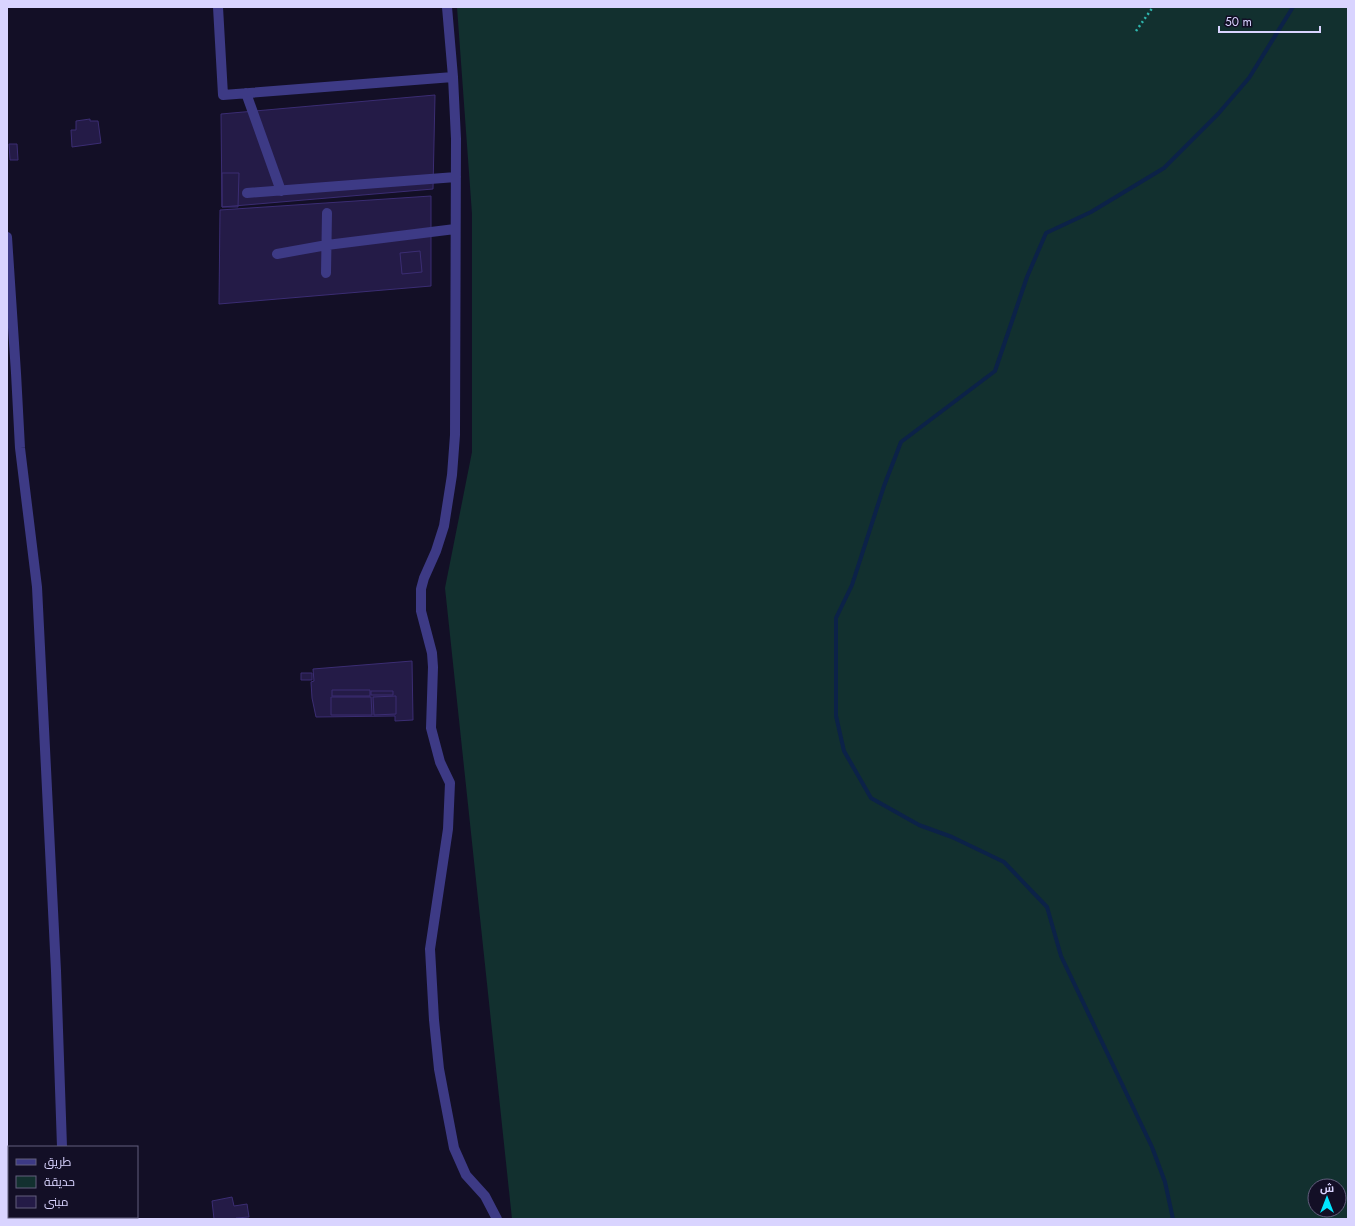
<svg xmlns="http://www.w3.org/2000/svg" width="1355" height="1226" font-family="Jost,Cairo,sans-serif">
  <rect width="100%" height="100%" fill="#130f26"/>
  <path fill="#12302f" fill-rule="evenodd" d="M 457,7 L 1348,7 L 1348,1219 L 512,1219 L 445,588 L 472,452 L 472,214 ZM 1315,1186 L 1339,1186 L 1339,1210 L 1315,1210 Z"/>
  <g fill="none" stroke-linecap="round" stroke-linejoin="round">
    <path stroke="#0c2248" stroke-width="4" d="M 1173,1219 L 1165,1182 L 1152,1147 L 1061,956 L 1047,907 L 1004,862 L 952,837 L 919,825 L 871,798 L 844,751 L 836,716 L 836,618 L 852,585 L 884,486 L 901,442 L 995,371 L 1027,277 L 1046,233 L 1091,212 L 1164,168 L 1218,114 L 1249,78 L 1293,7"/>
  </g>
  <path fill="#241b47" stroke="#3b2d73" d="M 435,95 L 433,189 L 222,207 L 221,114 Z
    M 90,119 L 90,121 L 98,121 L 101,143 L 72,147 L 71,130 L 76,130 L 76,121 Z
    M 9,144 L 17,144 L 18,160 L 10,160 Z
    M 222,173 L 239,173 L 238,207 L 222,207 Z
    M 431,196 L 431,286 L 219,304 L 220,210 Z
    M 420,251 L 422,272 L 402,274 L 400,253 Z
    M 412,661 L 413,720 L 395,721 L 395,716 L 316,717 L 312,698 L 311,682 L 314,681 L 313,669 Z
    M 301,673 L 312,673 L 312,680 L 301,680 Z
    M 332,690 L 370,690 L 370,696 L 332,696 Z
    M 371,691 L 393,691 L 393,695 L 371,695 Z
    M 396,696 L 396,714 L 374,715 L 373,697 Z
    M 331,697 L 371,697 L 372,715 L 331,715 Z
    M 7,1155 L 9,1155 L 9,1172 L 7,1172 Z
    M 232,1197 L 234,1206 L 247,1204 L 249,1217 L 236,1218 L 236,1219 L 214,1219 L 212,1201 Z"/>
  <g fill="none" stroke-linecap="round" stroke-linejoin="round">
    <path stroke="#2fb8b0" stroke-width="2.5" stroke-dasharray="2 3" stroke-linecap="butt" d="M 1136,31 L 1153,7"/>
    <path stroke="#3d3a85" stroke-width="10" d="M 218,7 L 223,95 L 453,77
      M 447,7 L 453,77 L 456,139 L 455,435 L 452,475 L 444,526 L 436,551 L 424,578 L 421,589 L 421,611 L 432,653 L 433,667 L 431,728 L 440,762 L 450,783 L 448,829 L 430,949 L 434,1020 L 439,1069 L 454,1148 L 466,1175 L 485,1196 L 497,1219
      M 246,93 L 281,191
      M 247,193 L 456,177
      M 7,237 L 16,373 L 20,448 L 37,587 L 56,971 L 62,1147
      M 277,254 L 327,245 L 455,229
      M 326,273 L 327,213
      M 64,1217 L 64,1219"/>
  </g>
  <rect width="1355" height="1226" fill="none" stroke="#d9d4ff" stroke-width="16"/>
  <rect x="8" y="1146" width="130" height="72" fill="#130f26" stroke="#625e7d"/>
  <rect x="16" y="1159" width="20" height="6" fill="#3d3a85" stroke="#625e7d"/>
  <text x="44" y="1166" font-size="12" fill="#d9d4ff">طريق</text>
  <rect x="16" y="1176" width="20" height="12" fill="#12302f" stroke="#625e7d"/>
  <text x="44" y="1186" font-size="12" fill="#d9d4ff">حديقة</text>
  <rect x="16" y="1196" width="20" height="12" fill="#241b47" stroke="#625e7d"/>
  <text x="44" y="1206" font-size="12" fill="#d9d4ff">مبنى</text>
  <g transform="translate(1327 1198)"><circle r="19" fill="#130f26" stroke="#625e7d"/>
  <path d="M0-3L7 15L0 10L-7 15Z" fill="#00e5ff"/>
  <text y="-6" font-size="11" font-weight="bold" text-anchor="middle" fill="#d9d4ff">ش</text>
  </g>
  <path d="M1219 26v6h101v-6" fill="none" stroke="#d9d4ff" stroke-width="2"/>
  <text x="1225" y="26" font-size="12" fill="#d9d4ff" stroke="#130f26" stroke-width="3" paint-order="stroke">50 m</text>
</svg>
